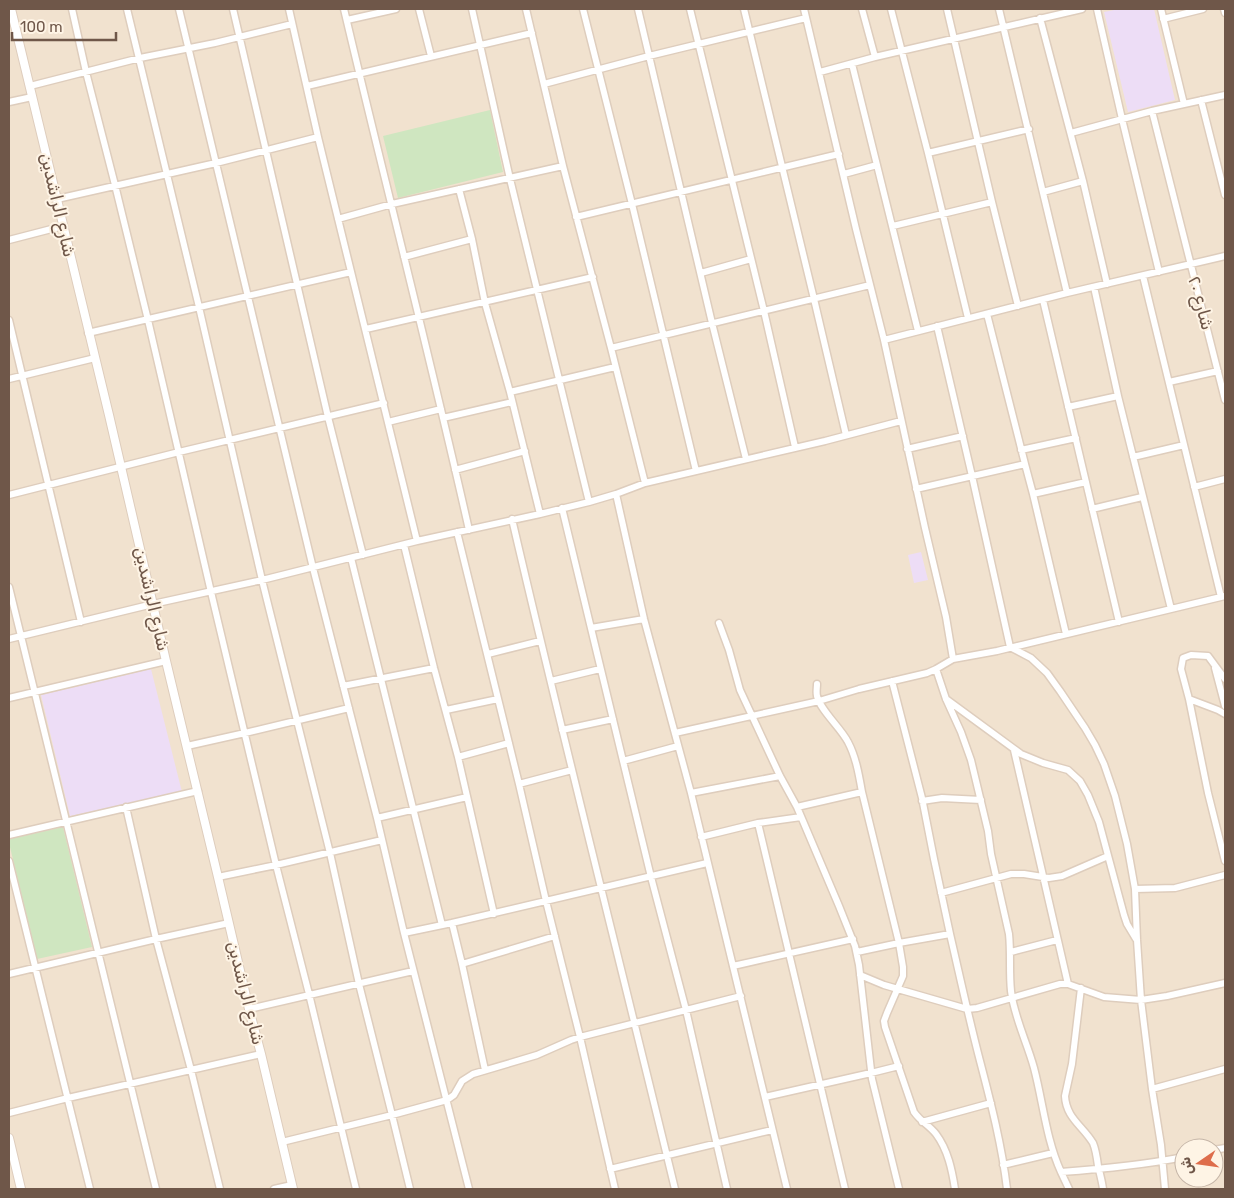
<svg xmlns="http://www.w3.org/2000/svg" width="1234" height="1198" font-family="Rubik,Vazirmatn,sans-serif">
  <rect width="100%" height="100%" fill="#faf0e0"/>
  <path fill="#f1e2cf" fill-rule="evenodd" d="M 9,9 L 1225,9 L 1225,1189 L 9,1189 ZM 1184,1148 L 1214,1148 L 1214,1178 L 1184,1178 Z"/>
  <path fill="#edddf6" d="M 1119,9 L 1154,9 L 1175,100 L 1128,112 L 1104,12 Z
    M 921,552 L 928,580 L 914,583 L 908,555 Z
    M 151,669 L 182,792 L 70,816 L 41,695 Z"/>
  <path fill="#cfe6c0" d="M 490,110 L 503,172 L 398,198 L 383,136 Z
    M 63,827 L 92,947 L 37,959 L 9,843 L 9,839 Z"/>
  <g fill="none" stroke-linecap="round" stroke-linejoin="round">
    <g stroke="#decdbd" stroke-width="9">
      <path id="minor" d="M 72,9 L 86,72 L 115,185 L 148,320 L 211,592 L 276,865 L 309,994 L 356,1189
        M 127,9 L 199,307 L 262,580 L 330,853 L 359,984 L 392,1115 L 410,1189
        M 179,9 L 313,568 L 377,818 L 404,933 L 469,1189
        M 233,9 L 328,417 L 363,555
        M 289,9 L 318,137 L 417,541
        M 344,9 C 385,183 430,356 469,530
        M 419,9 L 431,56
        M 472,9 L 510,179 L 589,502
        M 526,9 L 563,166 L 611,348 L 645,483
        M 583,9 L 632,204 L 696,471
        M 638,9 L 712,323 L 746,459
        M 690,9 L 764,311 L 795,447
        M 744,9 L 814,299 L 846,435
        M 804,9 L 856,229 L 884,340 L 925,528 L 946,617 L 953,659
        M 862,9 L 875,57
        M 891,9 L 928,153 L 968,318
        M 947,9 L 992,202 L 1018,306
        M 999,9 L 1067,293
        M 1097,9 L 1122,119 L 1159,272
        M 1161,9 L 1184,104
        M 1224,9 L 1225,13
        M 1040,18 L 1083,181 L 1107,284
        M 1163,19 L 1203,9
        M 347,20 L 396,9
        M 852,64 L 918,331
        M 820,72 L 875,57 L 1082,9
        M 544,84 L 649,56 L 806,18
        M 30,86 L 140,58 L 215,43 L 292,24
        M 307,86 L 532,33
        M 1201,100 L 1225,195
        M 9,102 L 32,97
        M 1152,111 L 1225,400
        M 1071,133 L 1152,111 L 1225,95
        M 928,153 L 1029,129
        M 844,174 L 877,165
        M 459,189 L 472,239 L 485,303 L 510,392 L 540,514
        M 1043,192 L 1083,181
        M 57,199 L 216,163 L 318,137
        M 576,217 L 839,154
        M 338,219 L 392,204 L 563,166
        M 893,226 L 992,202
        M 9,240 L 63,226
        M 404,257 L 472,239
        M 701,273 L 751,259
        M 1143,276 L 1221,597
        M 1094,287 L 1118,396 L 1171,609
        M 1043,300 L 1119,622
        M 987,314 L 1025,464 L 1033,494 L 1066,634
        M 9,320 L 81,622
        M 937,326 L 972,476 L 1010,647
        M 366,329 L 593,277
        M 88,333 L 351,272
        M 884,340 L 1067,293 L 1225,256
        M 611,348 L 870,285
        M 9,379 L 95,358
        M 1169,382 L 1218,371
        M 510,392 L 615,367
        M 1068,407 L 1118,396
        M 443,418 L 512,402
        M 388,422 L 441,409
        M 907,449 L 963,436
        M 1021,450 L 1076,438
        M 1133,457 L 1184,445
        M 455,470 L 525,451
        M 1194,487 L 1225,479
        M 916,489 L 1025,464
        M 616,494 L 644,619 L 691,793 L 787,1189
        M 1033,494 L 1086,482
        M 9,495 L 179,452 L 384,403
        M 562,508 L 651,877 L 686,1010 L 727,1189
        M 1092,509 L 1142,497
        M 512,519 C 564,743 621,966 675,1189
        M 457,532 L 519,784 L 546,901 L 580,1037 L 615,1189
        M 404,545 L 434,668 L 458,757 L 494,914
        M 351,558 L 442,925
        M 9,587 L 156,1189
        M 719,623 L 729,650 L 740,690 L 780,776 L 797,807 L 839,906 L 855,946 L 859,965 L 872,1079 L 899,1189
        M 591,628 L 644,619
        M 9,639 L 153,604 L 262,580 L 417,541 L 540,514 L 589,502 L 616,494 L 645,483 L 825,441 L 901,421
        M 1010,647 L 1031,658 L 1047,673 L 1060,691 L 1085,728 L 1095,745 L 1104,764 L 1115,796 L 1127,844 L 1135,889 L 1137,940 L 1141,1000 L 1152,1089 L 1161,1145 L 1165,1189
        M 488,654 L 540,641
        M 1215,668 L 1225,706
        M 936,669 L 946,699 L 961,732 L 971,760 L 988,831 L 991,854 L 1009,934 C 1011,953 1009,972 1011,991 C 1014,1017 1027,1042 1034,1068 C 1043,1102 1046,1139 1061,1172 C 1102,1169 1143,1165 1184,1157
        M 1225,679 L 1208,656 L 1191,655 L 1183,658 L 1181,669 L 1189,699 L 1208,793 L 1225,861
        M 551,681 L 600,669
        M 343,686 L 434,668
        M 9,698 L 166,661
        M 946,699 L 1021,754 L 1043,763 L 1068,770 L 1080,781 L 1088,795 L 1099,822 L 1124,915 L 1127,924 L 1136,939
        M 1189,699 L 1218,710 L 1225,714
        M 446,710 L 498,699
        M 562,730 L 613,719
        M 675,733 L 819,701 L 859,689 L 927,673 L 936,669 L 953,659 L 997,651 L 1225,596
        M 187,746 L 245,733 L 349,708
        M 1014,750 L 1068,984
        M 458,757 L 509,743
        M 623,761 L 678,746
        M 519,784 L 572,770
        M 862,792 L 899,943 L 903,967 L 903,976 L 887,1013 L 884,1021 L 885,1027 L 914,1112 C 921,1122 929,1125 936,1134 C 948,1150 952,1170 955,1189
        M 691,793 L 780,776
        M 922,801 L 942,798 L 981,800
        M 126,807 L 156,939 L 191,1070 L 220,1189
        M 797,807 L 862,792 C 859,775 856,757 848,742 C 841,728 820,710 817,696 C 816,692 817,688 817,684
        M 377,818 L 467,797
        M 758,823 L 845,1189
        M 9,835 L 198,791
        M 701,837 L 758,823 L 801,817
        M 9,861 L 90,1189
        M 218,877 L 276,865 L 382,840
        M 1135,889 L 1175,888 L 1225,875
        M 941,893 L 1011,874 L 1024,874 L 1049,878 L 1062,876 L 1108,856
        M 452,923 L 462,964 L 485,1070
        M 404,933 L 452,923 L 707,863
        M 950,934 C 960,977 969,1019 980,1061 C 991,1103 1002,1146 1007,1189
        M 857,952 L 899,943 L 950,934 L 934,859 L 922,798 L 892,681
        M 1011,952 L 1057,940
        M 462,964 L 555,936
        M 733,966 L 853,939
        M 9,974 L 156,939 L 229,923
        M 860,975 L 884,985 L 967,1009 L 977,1008 L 1060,984 L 1068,984 L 1104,997 L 1141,1000 L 1167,996 L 1225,983
        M 1081,988 L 1072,1064 L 1065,1096 C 1066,1118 1083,1126 1093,1143 C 1096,1150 1097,1158 1098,1166 C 1100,1174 1102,1181 1103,1189
        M 249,1009 L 413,971
        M 1152,1089 L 1225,1069
        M 765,1097 L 871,1073 L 899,1066
        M 9,1113 L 68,1098 L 261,1054
        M 922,1122 L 991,1103
        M 282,1142 L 392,1115 L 447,1100 L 454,1095 L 462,1081 L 473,1074 L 537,1055 L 571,1040 L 580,1037 L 741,996
        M 1214,1150 L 1225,1148
        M 1003,1165 L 1053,1153
        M 610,1169 L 772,1130
        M 1061,1172 L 1069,1189
        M 274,1189 L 292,1185"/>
    </g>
    <g stroke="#decdbd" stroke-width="10">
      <path id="tertiary" d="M 11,9 L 109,415 L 166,661 L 218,877 L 249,1009 L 261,1054 L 293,1189
        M 9,1138 L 21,1189"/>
    </g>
    <use href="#minor" stroke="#fff" stroke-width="6"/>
    <use href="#tertiary" stroke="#fff" stroke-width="8"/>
  </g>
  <g text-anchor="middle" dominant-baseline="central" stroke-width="4" stroke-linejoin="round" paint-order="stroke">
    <g font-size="18" fill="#6f5749" stroke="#fef4e5">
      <text transform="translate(58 205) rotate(77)">شارع الراشدين</text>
      <text transform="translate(1201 303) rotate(75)">شارع ٢٠</text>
      <text transform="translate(152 599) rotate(77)">شارع الراشدين</text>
      <text transform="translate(246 993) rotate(76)">شارع الراشدين</text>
    </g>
  </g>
  <rect width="1234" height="1198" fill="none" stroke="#6f5749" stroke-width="20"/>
  <g transform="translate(1199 1163) rotate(257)"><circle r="24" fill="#fef4e5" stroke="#c5b5a7"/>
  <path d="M0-4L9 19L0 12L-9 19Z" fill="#de6d4b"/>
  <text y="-8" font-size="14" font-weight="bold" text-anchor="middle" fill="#6f5749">ش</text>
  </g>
  <path d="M12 32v8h104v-8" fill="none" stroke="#6f5749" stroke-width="2.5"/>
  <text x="20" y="32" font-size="15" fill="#6f5749" stroke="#fef4e5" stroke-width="4" paint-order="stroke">100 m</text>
</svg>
